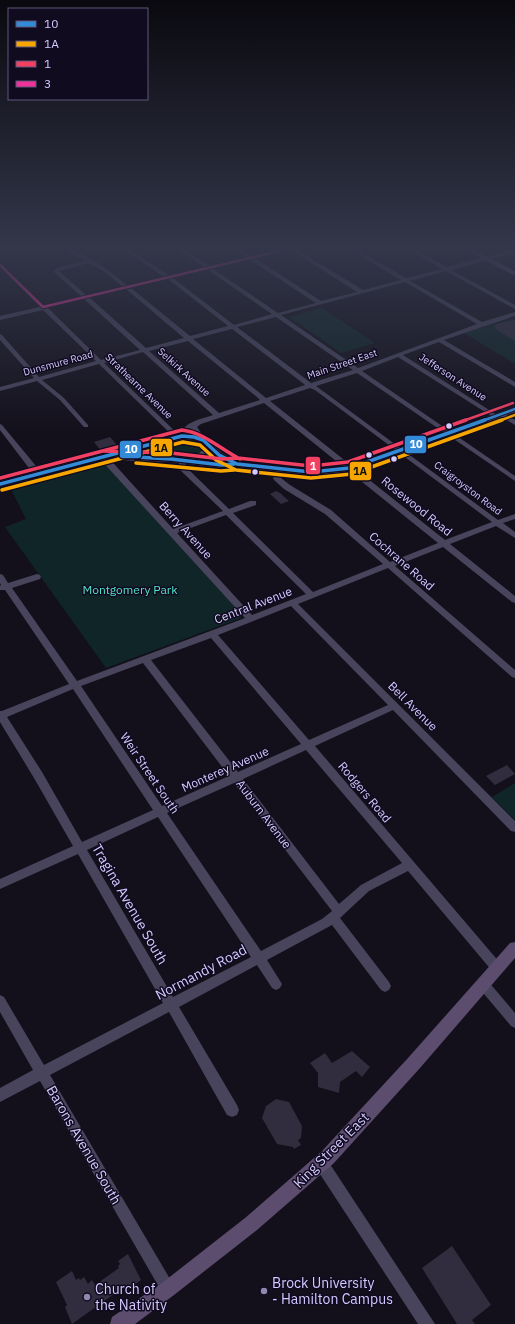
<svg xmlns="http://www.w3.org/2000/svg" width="515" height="1324" font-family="'IBM Plex Sans',sans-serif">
  <rect width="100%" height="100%" fill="#13101b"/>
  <path fill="#0f2528" d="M 322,308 L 375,343 L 341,353 L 289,317 Z
    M 515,318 L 515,364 L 464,333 Z
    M 183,438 L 192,439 L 203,445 L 203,450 C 193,462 177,461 166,451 L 168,444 Z
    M 158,446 L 158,455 L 128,453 L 157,445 Z
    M 103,461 L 242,613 L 241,618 L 106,668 L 5,527 L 26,519 L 9,485 Z
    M 515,783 L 515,820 L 492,797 Z"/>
  <path fill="#312d3e" d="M 515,320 L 515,341 L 494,328 L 496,327 L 494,325 L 501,323 Z
    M 110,437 L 119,447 L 102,452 L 94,442 Z
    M 276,491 L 280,493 L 289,501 L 281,504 L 270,494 Z
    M 507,765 L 515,774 L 495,785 L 486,776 Z
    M 352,1051 L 370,1067 L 362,1077 L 356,1071 L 340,1082 L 339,1093 L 318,1087 L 318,1073 L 310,1063 L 325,1053 L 332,1063 Z
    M 276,1099 L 289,1102 L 302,1126 L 301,1138 L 298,1140 L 301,1145 L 294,1149 L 293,1147 L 277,1144 L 262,1118 L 266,1106 Z
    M 452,1246 L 491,1305 L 472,1320 L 475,1324 L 457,1324 L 422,1268 Z
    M 128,1254 L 141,1280 L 130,1288 L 128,1284 L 72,1324 L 65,1307 L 67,1305 L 56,1282 L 72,1271 L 76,1280 L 79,1278 L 80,1280 L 84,1277 L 88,1284 L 92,1280 L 95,1285 L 119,1268 L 118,1266 L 120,1264 L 118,1261 Z"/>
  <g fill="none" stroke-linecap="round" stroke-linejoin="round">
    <path fill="#47445c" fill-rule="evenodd" d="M 0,249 L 9,249 L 0,252 Z
      M 65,249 C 82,249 115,275 128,286 L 164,277 L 123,249 L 129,249 L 170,276 L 204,267 L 178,249 L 184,249 L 210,266 L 246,257 L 234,249 L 240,249 L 252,256 L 282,249 L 296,249 L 363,290 L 401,280 L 349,249 L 356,249 L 406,278 L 442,269 L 407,249 L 414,249 L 447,267 L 515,249 L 515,253 L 451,270 L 515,305 L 515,309 L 446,271 L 410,281 L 482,322 L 515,312 L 515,316 L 444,340 L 515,382 L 515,387 L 439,342 L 403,355 L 497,415 L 497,417 L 493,417 L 398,357 L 362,371 L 515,476 L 515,481 L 357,373 L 316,386 L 498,520 L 515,514 L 515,519 L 503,523 L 515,532 L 515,538 L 496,526 L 450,544 L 515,596 L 515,603 L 512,602 L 443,547 L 395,566 L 515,670 L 515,678 L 512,677 L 388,568 L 298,604 L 515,821 L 515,832 L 511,831 L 393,710 L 315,746 L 501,964 L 503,968 L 501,972 L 497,973 L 493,972 L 408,871 L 369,891 L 340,918 L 389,982 L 391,986 L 389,990 L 385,992 L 381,990 L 332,925 L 267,960 L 282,984 L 280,988 L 276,990 L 272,988 L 257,965 L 179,1007 L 237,1105 L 239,1110 L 237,1115 L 232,1117 L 227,1115 L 169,1012 L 50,1075 L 173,1284 L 175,1289 L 173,1294 L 168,1296 L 163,1294 L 40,1081 L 0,1102 L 0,1088 L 33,1070 L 0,1012 L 0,995 L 4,997 L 44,1065 L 163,1003 L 78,854 L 0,889 L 0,879 L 73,846 L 34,778 L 0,722 L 0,711 L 2,711 L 69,684 L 5,590 L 0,590 L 0,586 L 1,585 L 0,583 L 0,574 L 3,575 L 8,583 L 37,574 L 40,575 L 41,577 L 40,579 L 12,588 L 77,681 L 245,618 L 100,459 L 100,455 L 106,455 L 173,529 L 223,511 L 179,469 L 178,467 L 180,459 L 186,459 L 186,467 L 229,509 L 250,501 L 256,501 L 256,505 L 233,513 L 313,592 L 383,564 L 325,514 L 284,489 L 274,480 L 273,478 L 276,467 L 282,467 L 283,469 L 281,478 L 290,485 L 331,510 L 390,562 L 438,543 L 264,403 L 201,424 L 197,427 L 206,440 L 203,442 L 201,441 L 190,428 L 184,437 L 175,438 L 99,364 L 42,380 L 64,398 L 88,425 L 88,427 L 84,427 L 60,400 L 37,381 L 0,391 L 0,387 L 34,378 L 0,340 L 0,334 L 2,335 L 39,377 L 96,361 L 43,310 L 0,320 L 0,316 L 40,307 L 0,268 L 0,263 L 45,306 L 82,297 L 53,271 L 57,268 L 85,261 ZM 290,249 L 291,250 L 357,292 L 321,301 L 255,258 ZM 250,260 L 316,303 L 278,313 L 213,269 ZM 89,263 L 105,272 L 123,287 L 87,296 L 59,271 ZM 208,270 L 272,314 L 234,325 L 173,278 ZM 168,279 L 228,326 L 190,336 L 131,288 ZM 405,282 L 477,324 L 358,368 L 281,315 ZM 126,289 L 184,338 L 146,348 L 90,298 ZM 84,299 L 140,350 L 101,360 L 48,308 ZM 276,317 L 353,370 L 311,383 L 237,327 ZM 232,329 L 304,384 L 305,385 L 266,398 L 193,339 ZM 188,341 L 257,397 L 260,400 L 219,413 L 149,351 ZM 143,352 L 213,415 C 199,420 186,421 179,435 L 104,363 ZM 310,388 L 315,390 L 492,522 L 445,540 L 270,401 ZM 226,515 L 306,594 L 252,615 L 177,533 ZM 291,606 L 388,705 L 309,740 L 218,635 ZM 211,638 L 301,744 L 238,772 L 151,660 ZM 143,663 L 229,776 L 162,806 L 81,686 ZM 73,689 L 153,810 L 82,842 L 42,772 L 7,717 ZM 306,750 L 402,863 L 361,885 L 339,904 L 243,779 ZM 234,783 L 332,911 L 322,919 L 261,951 L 167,813 ZM 158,817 L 251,957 L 173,997 L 87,850 Z
      M 501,412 L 515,420 L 515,425 L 499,415 L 498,414 Z
      M 0,424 L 2,425 L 41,472 L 41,476 L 35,476 L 0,430 Z
      M 483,978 L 487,980 L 515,1013 L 515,1028 L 511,1026 L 479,988 L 477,984 L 479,980 Z
      M 321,1156 L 326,1158 L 435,1324 L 418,1324 L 316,1168 L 314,1163 L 316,1158 Z"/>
    <path fill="#5c4d6e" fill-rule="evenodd" d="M 464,249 L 472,249 L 515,271 L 515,276 Z
      M 515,407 L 515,412 L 353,470 L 332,474 L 311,475 L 237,467 L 222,468 L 171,462 L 117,460 L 114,459 L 114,456 L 0,487 L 0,481 L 114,450 L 185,434 L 204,437 L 222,453 L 239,462 L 311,469 L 348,466 ZM 185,439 L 195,440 L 203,444 L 203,450 C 193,460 174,463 166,449 L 172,443 ZM 160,445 L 158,449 L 162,456 L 118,454 ZM 211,452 L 226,462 L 200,460 Z
      M 515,942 L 515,958 L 420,1068 L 334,1163 L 257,1230 L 174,1295 L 135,1324 L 110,1324 L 112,1317 L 162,1283 L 245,1218 L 322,1151 L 408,1058 L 510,943 Z"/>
    <g stroke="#110b20" stroke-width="4.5">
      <path id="bus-1-far1" d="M 482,421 L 515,409"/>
    </g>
    <g stroke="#110b20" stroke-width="6">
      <path id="bus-1" d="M 136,457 L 171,459 L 222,465 L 234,464
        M 0,484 L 182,436 L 194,437 L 203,440 L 219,455 L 237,464 L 311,472 L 350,468 L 485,420"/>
    </g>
    <g stroke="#110b20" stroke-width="4.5">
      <path id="bus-2-far1" d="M 499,421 L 515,415"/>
    </g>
    <g stroke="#110b20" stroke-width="6">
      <path id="bus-2" d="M 136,463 L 221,471 L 234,470
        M 2,490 L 183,442 L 200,445 L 216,460 L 236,470 L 311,478 L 352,474 L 502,420"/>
    </g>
    <g stroke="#110b20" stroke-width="4.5">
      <path id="bus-3-far1" d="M 463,421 L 513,403"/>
    </g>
    <g stroke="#110b20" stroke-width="6">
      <path id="bus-3" d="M 103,451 L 171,453 L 222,459 L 238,458 L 311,466 L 348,462 L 466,420
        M 0,478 L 182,430 C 205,433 220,449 240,459"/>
    </g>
    <g stroke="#110b20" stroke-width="4.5">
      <path id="bus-4" d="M 0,265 L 43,307 L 288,249"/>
    </g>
    <use href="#bus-1-far1" stroke="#338bd7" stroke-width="2.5"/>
    <use href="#bus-1" stroke="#338bd7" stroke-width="3.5"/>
    <use href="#bus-2-far1" stroke="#f7a600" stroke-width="2.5"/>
    <use href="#bus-2" stroke="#f7a600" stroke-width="3.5"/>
    <use href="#bus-3-far1" stroke="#f24062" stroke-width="2.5"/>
    <use href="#bus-3" stroke="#f24062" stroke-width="3.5"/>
    <use href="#bus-4" stroke="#ef339a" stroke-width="2.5"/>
  </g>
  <linearGradient id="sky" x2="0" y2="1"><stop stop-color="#0a090f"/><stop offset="0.57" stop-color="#33374a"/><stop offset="1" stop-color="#33374a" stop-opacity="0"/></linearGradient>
  <rect width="515" height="434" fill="url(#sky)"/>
  <g fill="#d4caff" stroke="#110b20" stroke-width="1.5">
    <circle cx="449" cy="426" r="3.5"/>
    <circle cx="369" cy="455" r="3.5"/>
    <circle cx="394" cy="459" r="3.5"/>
    <circle cx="255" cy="472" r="3.5"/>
  </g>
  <g fill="#9089af" stroke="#110b20" stroke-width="1.5">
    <circle cx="264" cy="1291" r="4"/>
    <circle cx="87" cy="1297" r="4"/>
  </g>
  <g text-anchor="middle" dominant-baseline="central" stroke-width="3" stroke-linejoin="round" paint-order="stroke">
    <g font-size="10" fill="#d4caff" stroke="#110b20">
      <text transform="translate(58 363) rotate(-15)">Dunsmure Road</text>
      <text transform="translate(342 364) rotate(-19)">Main Street East</text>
      <text transform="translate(184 372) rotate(42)">Selkirk Avenue</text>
      <text transform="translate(453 377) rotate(33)">Jefferson Avenue</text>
      <text transform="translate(139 386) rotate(44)">Strathearne Avenue</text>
      <text transform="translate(468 488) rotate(37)">Craigroyston Road</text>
    </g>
    <g font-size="12" fill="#d4caff" stroke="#110b20">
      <text transform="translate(417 506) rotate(39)">Rosewood Road</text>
      <text transform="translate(186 530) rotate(48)">Berry Avenue</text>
      <text transform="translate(402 561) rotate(41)">Cochrane Road</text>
      <text transform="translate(253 605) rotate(-21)">Central Avenue</text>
      <text transform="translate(413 706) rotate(45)">Bell Avenue</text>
      <text transform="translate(225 769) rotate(-24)">Monterey Avenue</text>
      <text transform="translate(150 773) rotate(56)">Weir Street South</text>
      <text transform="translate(365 792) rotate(50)">Rodgers Road</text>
      <text transform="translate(264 814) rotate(53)">Auburn Avenue</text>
    </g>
    <g font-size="12" fill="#51e4cb" stroke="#110b20">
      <text x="130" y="589">Montgomery Park</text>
    </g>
    <g font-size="14" fill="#d4caff" stroke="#110b20">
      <text transform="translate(130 904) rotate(60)">Tragina Avenue South</text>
      <text transform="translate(201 972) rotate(-28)">Normandy Road</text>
      <text transform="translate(84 1145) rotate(60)">Barons Avenue South</text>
      <text transform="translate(331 1150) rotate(-45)">King Street East</text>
    </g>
    <g font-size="14" fill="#d4caff" stroke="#110b20" text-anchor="start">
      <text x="272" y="1283">Brock University<tspan x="272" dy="16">- Hamilton Campus</tspan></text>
      <text x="95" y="1289">Church of<tspan x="95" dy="16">the Nativity</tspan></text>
    </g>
  </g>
  <g stroke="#110b20" stroke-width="1.5">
    <rect x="404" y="435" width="23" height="19" rx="4" fill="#338bd7"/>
    <rect x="150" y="438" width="23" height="19" rx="4" fill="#f7a600"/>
    <rect x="119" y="440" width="23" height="19" rx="4" fill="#338bd7"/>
    <rect x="305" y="456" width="16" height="19" rx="4" fill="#f24062"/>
    <rect x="349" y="461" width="23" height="20" rx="4" fill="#f7a600"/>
  </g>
  <g font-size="11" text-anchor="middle" font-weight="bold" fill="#fff">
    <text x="416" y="448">10</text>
    <text x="131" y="453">10</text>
    <text x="313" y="470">1</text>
  </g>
  <g font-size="11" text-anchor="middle" font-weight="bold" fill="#111">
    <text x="161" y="452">1A</text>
    <text x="360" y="475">1A</text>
  </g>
  <rect x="8" y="8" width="140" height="92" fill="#110b20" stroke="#5f5779"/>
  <rect x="16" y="21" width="20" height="6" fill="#338bd7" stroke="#5f5779"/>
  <text x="44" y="28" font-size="12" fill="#d4caff">10</text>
  <rect x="16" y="41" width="20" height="6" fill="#f7a600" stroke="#5f5779"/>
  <text x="44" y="48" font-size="12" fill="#d4caff">1A</text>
  <rect x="16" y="61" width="20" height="6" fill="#f24062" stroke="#5f5779"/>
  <text x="44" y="68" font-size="12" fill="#d4caff">1</text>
  <rect x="16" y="81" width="20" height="6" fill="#ef339a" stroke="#5f5779"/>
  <text x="44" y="88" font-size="12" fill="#d4caff">3</text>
</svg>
